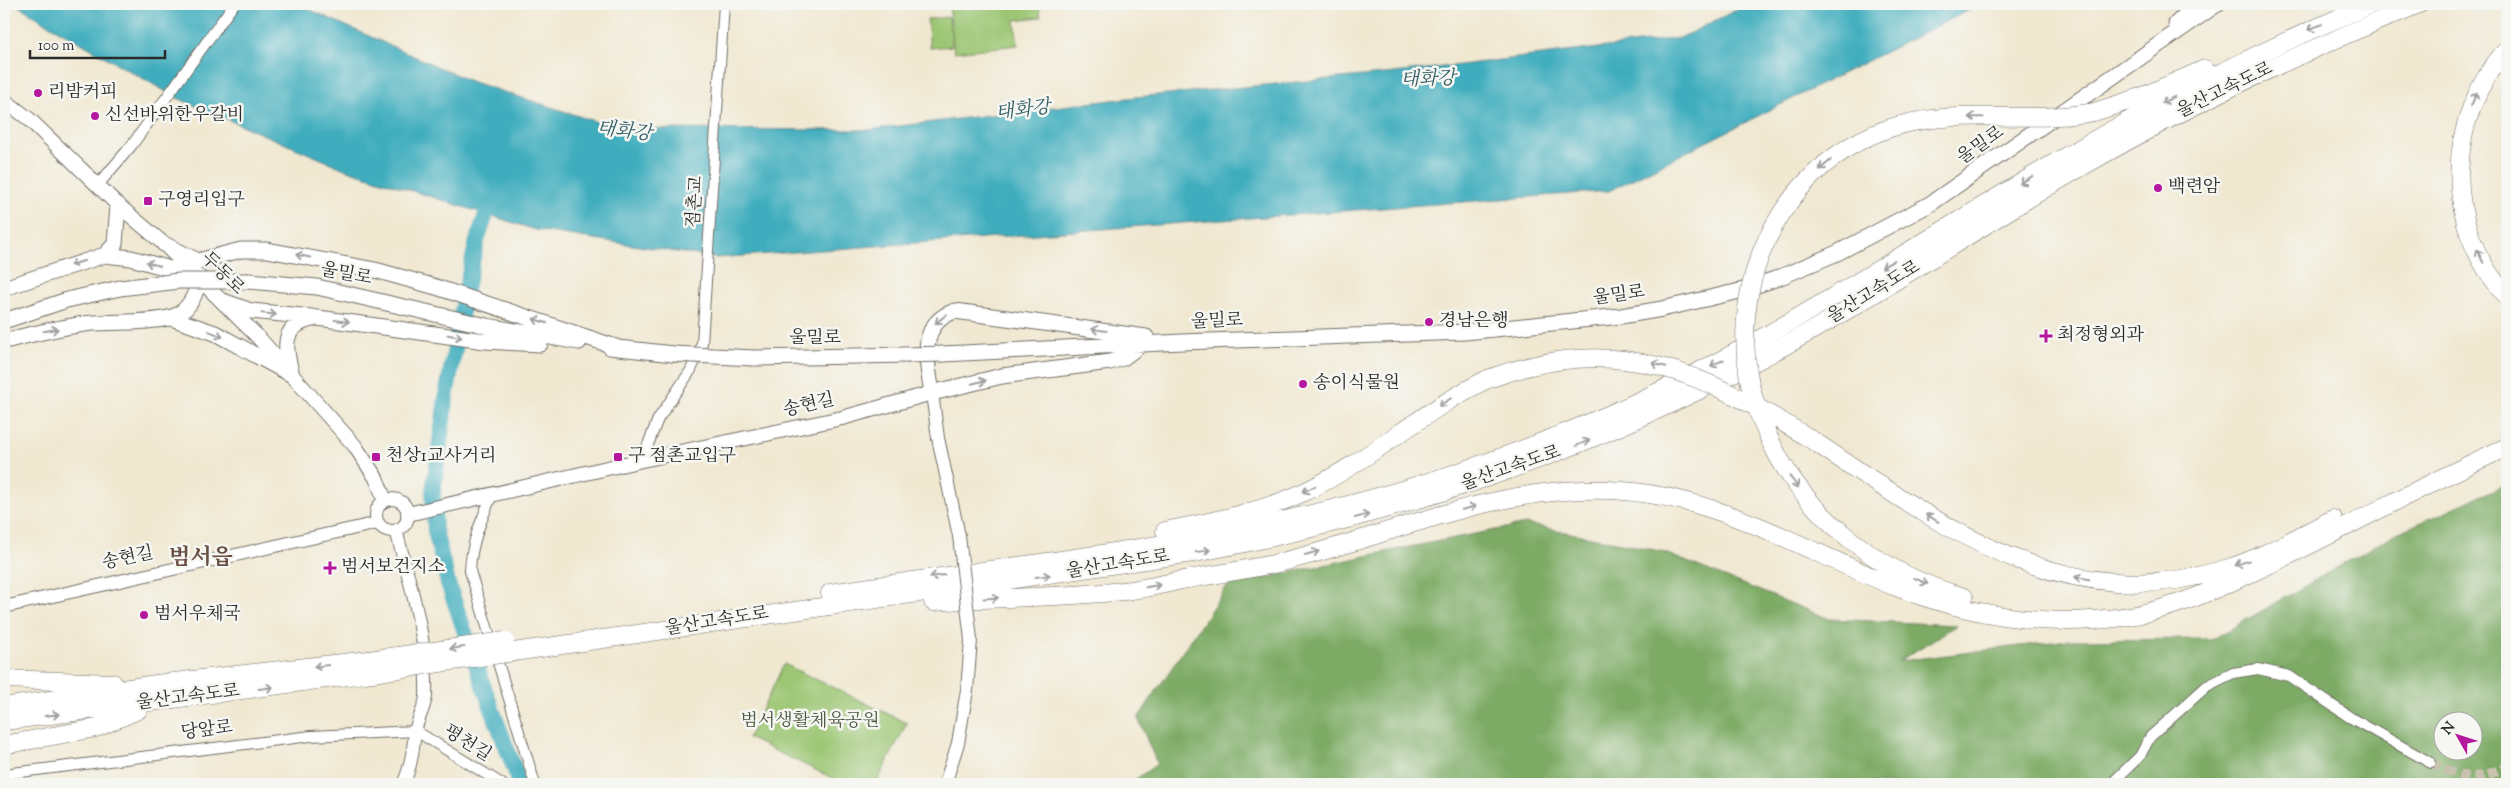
<svg xmlns="http://www.w3.org/2000/svg" width="2511" height="788" font-family="'Sorts Mill Goudy','Noto Serif KR',serif">
  <rect width="100%" height="100%" fill="#f6f6f2"/>
  <filter id="ink" filterUnits="userSpaceOnUse"><feTurbulence type="fractalNoise" baseFrequency=".02" numOctaves="2"/><feDisplacementMap in="SourceGraphic" scale="10" xChannelSelector="R" yChannelSelector="G"/><feConvolveMatrix kernelMatrix="1 2 1 2 8 2 1 2 1" color-interpolation-filters="sRGB"/></filter>
  <filter id="wash" filterUnits="userSpaceOnUse"><feTurbulence type="fractalNoise" baseFrequency=".0096" numOctaves="4" result="noise"/><feDisplacementMap in="SourceGraphic" scale="20" xChannelSelector="R" yChannelSelector="G"/><feGaussianBlur stdDeviation="1.12" result="paint"/><feColorMatrix in="noise" values="0 0 0 0 0 0 0 0 0 0 0 0 0 0 0 0 0 1.4 0 .05"/><feComposite in="paint" operator="in"/></filter>
  <g filter="url(#wash)">
    <rect width="100%" height="100%" fill="#f0e8d1"/>
    <path fill="#9cc673" stroke="#64784f" d="M 949,4 L 1039,4 L 1041,17 L 1015,20 L 1018,45 L 954,52 Z
      M 949,17 L 952,46 L 930,48 L 927,19 Z
      M 784,664 L 907,723 L 876,784 L 845,784 L 748,738 Z"/>
    <path fill="#7dab65" stroke="#546b48" fill-rule="evenodd" d="M 2507,484 L 2507,784 L 1129,784 L 1157,764 L 1138,718 L 1227,586 L 1399,549 L 1526,524 L 1660,551 L 1830,619 L 1957,625 L 1899,661 L 2068,640 L 2213,639 L 2397,533 ZM 2444,720 L 2474,720 L 2474,750 L 2444,750 Z"/>
    <path fill="#40adbe" stroke="#366c74" d="M 16,4 L 297,4 L 470,81 L 619,129 L 868,130 L 1136,97 L 1394,73 L 1680,38 L 1748,4 L 1981,4 L 1609,191 L 716,258 L 536,230 L 347,170 L 177,98 L 44,22 Z"/>
    <g fill="none" stroke-linecap="round" stroke-linejoin="round">
      <path stroke="#40adbe" stroke-width="16" d="M 493,194 L 477,241 L 467,284 L 447,391 L 433,492 L 435,531 L 448,583 L 486,693 L 516,773 L 518,784"/>
    </g>
  </g>
  <g filter="url(#ink)">
    <g fill="none" stroke-linecap="round" stroke-linejoin="round">
      <path stroke="#c9c2b0" stroke-width="10" stroke-dasharray="10 5" stroke-linecap="butt" d="M 2431,763 C 2466,779 2471,782 2507,767"/>
      <g stroke="#706d65" stroke-width="12">
        <path id="minor" d="M 98,185 L 132,145 L 234,4
          M 642,460 L 658,419 L 691,370 L 702,343 L 724,4
          M 492,495 C 481,521 471,543 470,571 L 535,784
          M 4,774 L 311,736 L 416,731 L 502,784
          M 2111,784 L 2140,756 L 2150,737 L 2207,686 L 2233,673 L 2258,669 L 2289,676 L 2351,718 L 2431,763"/>
      </g>
      <g stroke="#706d65" stroke-width="14">
        <path id="tertiary" d="M 932,393 L 938,438
          M376 515a16 16 0 1 1 32 0a16 16 0 1 1-32 0Z
          M 396,530 C 410,584 428,639 426,696 C 425,708 417,720 415,732 C 413,750 411,768 403,784
          M 4,607 L 378,523
          M 945,784 L 958,743"/>
      </g>
      <g stroke="#706d65" stroke-width="16">
        <path id="secondary" d="M 4,100 L 29,119 L 118,205 L 164,244 L 258,337 L 355,446 L 376,478 L 385,500
          M 408,514 L 642,460 L 842,418 L 932,393"/>
      </g>
      <g stroke="#706d65" stroke-width="17">
        <path id="primary" d="M 2176,24 L 2196,4
          M 164,244 L 198,261 L 241,250 L 267,250 L 375,270 L 436,287 L 619,348
          M 249,281 L 317,287 L 487,326 L 579,342
          M 4,288 L 105,255 L 115,244 L 118,205
          M 223,301 L 251,311 L 312,317
          M 171,318 L 215,333 L 292,375
          M 4,321 L 67,300 L 120,288
          M 4,341 C 33,334 63,326 93,323 C 113,322 162,323 177,315 C 191,307 197,292 199,277 L 131,258 L 105,255
          M 1142,344 L 1123,358 L 1110,362 L 1002,376 L 932,393 C 927,361 917,324 955,311 L 1146,337
          M 610,347 L 673,354
          M 943,354 L 1182,342 L 1465,332 L 1621,316 L 1662,309 L 1740,291 L 1778,278 L 1837,253 L 1930,204 L 2217,4
          M 754,358 L 906,355
          M 292,375 C 284,347 280,323 318,318 L 485,341 L 540,344"/>
      </g>
      <g stroke="#706d65" stroke-width="19">
        <path id="motorway" d="M 2507,49 C 2445,118 2442,227 2507,296
          M 2094,112 L 2141,97 L 2205,69
          M 1770,440 C 1805,517 1883,575 1964,597
          M 1812,440 C 1939,524 2061,617 2222,570 C 2261,559 2297,537 2333,519
          M 1165,531 C 1212,521 1260,513 1304,492 C 1370,461 1423,410 1488,379
          M 830,593 C 985,569 1142,553 1294,518 C 1393,496 1496,462 1589,423 C 1747,357 1890,261 2036,174 C 2144,109 2256,52 2372,4
          M 933,602 C 996,597 1060,598 1123,591 C 1145,589 1167,583 1188,579 C 1218,574 1248,569 1278,563 C 1379,539 1477,493 1583,490 C 1704,486 1789,544 1896,587 C 1967,615 2046,628 2123,617 C 2175,610 2230,583 2277,561 C 2354,524 2429,482 2507,447
          M 507,653 L 1200,552 C 1400,514 1580,455 1760,359 C 1872,300 1975,228 2085,165 C 2192,103 2304,51 2419,4
          M 4,679 L 113,683
          M 4,707 L 156,684 L 369,660
          M 4,721 L 372,673
          M 4,745 L 96,728 L 138,710"/>
      </g>
      <use href="#minor" stroke="#fff" stroke-width="10"/>
      <use href="#tertiary" stroke="#fff" stroke-width="12"/>
      <use href="#secondary" stroke="#fff" stroke-width="14"/>
      <use href="#primary" stroke="#fff" stroke-width="15"/>
      <use href="#motorway" stroke="#fff" stroke-width="18"/>
      <g stroke="#706d65" stroke-width="14" stroke-linecap="butt">
        <path id="tertiary-bridge" d="M 938,438 L 959,536 L 971,640 L 967,690 L 958,743"/>
      </g>
      <g stroke="#706d65" stroke-width="17" stroke-linecap="butt">
        <path id="primary-bridge" d="M 120,288 L 179,281 L 249,281
          M 673,354 L 754,358
          M 906,355 L 943,354"/>
      </g>
      <g stroke="#706d65" stroke-width="19" stroke-linecap="butt">
        <path id="motorway-bridge" d="M 1488,379 C 1617,331 1703,372 1812,440
          M 1770,440 C 1760,418 1751,396 1748,372 C 1730,260 1800,145 1913,122 C 1973,110 2034,123 2094,112
          M 369,660 L 505,641
          M 372,673 L 507,653"/>
      </g>
      <use href="#tertiary-bridge" stroke="#fff" stroke-width="12"/>
      <use href="#primary-bridge" stroke="#fff" stroke-width="15"/>
      <use href="#motorway-bridge" stroke="#fff" stroke-width="18"/>
    </g>
    <defs><path id="oneway-shaft" d="M-6 0H5M1.5-3L5.5 0L1.5 3" fill="none" stroke-width="1.6" stroke-linecap="round" stroke-linejoin="round" transform="scale(1.25)"/></defs>
    <g stroke="#a0a0a0">
      <use href="#oneway-shaft" transform="translate(2315 27) rotate(158)"/>
      <use href="#oneway-shaft" transform="translate(2474 99) rotate(-67)"/>
      <use href="#oneway-shaft" transform="translate(2168 100) rotate(153)"/>
      <use href="#oneway-shaft" transform="translate(1976 117) rotate(-179)"/>
      <use href="#oneway-shaft" transform="translate(1825 165) rotate(140)"/>
      <use href="#oneway-shaft" transform="translate(2026 180) rotate(149)"/>
      <use href="#oneway-shaft" transform="translate(303 256) rotate(-169)"/>
      <use href="#oneway-shaft" transform="translate(2480 256) rotate(-116)"/>
      <use href="#oneway-shaft" transform="translate(77 263) rotate(162)"/>
      <use href="#oneway-shaft" transform="translate(153 264) rotate(-165)"/>
      <use href="#oneway-shaft" transform="translate(1888 264) rotate(149)"/>
      <use href="#oneway-shaft" transform="translate(269 314) rotate(5)"/>
      <use href="#oneway-shaft" transform="translate(941 319) rotate(141)"/>
      <use href="#oneway-shaft" transform="translate(342 321) rotate(8)"/>
      <use href="#oneway-shaft" transform="translate(540 321) rotate(-162)"/>
      <use href="#oneway-shaft" transform="translate(51 330) rotate(-9)"/>
      <use href="#oneway-shaft" transform="translate(1099 330) rotate(-172)"/>
      <use href="#oneway-shaft" transform="translate(216 334) rotate(23)"/>
      <use href="#oneway-shaft" transform="translate(455 336) rotate(9)"/>
      <use href="#oneway-shaft" transform="translate(1717 363) rotate(153)"/>
      <use href="#oneway-shaft" transform="translate(1659 365) rotate(-166)"/>
      <use href="#oneway-shaft" transform="translate(979 382) rotate(-14)"/>
      <use href="#oneway-shaft" transform="translate(1445 402) rotate(148)"/>
      <use href="#oneway-shaft" transform="translate(1583 443) rotate(-23)"/>
      <use href="#oneway-shaft" transform="translate(1794 482) rotate(53)"/>
      <use href="#oneway-shaft" transform="translate(1309 489) rotate(153)"/>
      <use href="#oneway-shaft" transform="translate(1469 508) rotate(-14)"/>
      <use href="#oneway-shaft" transform="translate(1362 516) rotate(-15)"/>
      <use href="#oneway-shaft" transform="translate(1932 518) rotate(-149)"/>
      <use href="#oneway-shaft" transform="translate(1203 551) rotate(-10)"/>
      <use href="#oneway-shaft" transform="translate(1312 553) rotate(-16)"/>
      <use href="#oneway-shaft" transform="translate(2242 563) rotate(160)"/>
      <use href="#oneway-shaft" transform="translate(937 576) rotate(172)"/>
      <use href="#oneway-shaft" transform="translate(1043 576) rotate(-8)"/>
      <use href="#oneway-shaft" transform="translate(2082 578) rotate(-170)"/>
      <use href="#oneway-shaft" transform="translate(1921 581) rotate(24)"/>
      <use href="#oneway-shaft" transform="translate(1153 586) rotate(-10)"/>
      <use href="#oneway-shaft" transform="translate(991 598) rotate(-3)"/>
      <use href="#oneway-shaft" transform="translate(457 648) rotate(172)"/>
      <use href="#oneway-shaft" transform="translate(321 666) rotate(173)"/>
      <use href="#oneway-shaft" transform="translate(266 688) rotate(-7)"/>
      <use href="#oneway-shaft" transform="translate(52 715) rotate(-7)"/>
    </g>
  </g>
  <g fill="#b5179e" stroke="#f6f6f2" stroke-width="2">
    <circle cx="38" cy="93" r="5"/>
    <circle cx="95" cy="116" r="5"/>
    <circle cx="2158" cy="188" r="5"/>
    <rect x="143" y="196" width="10" height="10" rx="2.5"/>
    <circle cx="1429" cy="322" r="5"/>
    <path d="M2043.5 328.5h5v5h5v5h-5v5h-5v-5h-5v-5h5z"/>
    <circle cx="1303" cy="384" r="5"/>
    <rect x="371" y="452" width="10" height="10" rx="2.5"/>
    <rect x="613" y="452" width="10" height="10" rx="2.5"/>
    <path d="M327.5 560.5h5v5h5v5h-5v5h-5v-5h-5v-5h5z"/>
    <circle cx="144" cy="615" r="5"/>
  </g>
  <g text-anchor="middle" dominant-baseline="central" stroke-width="5" stroke-linejoin="round" paint-order="stroke">
    <g font-size="18" fill="#2b2b2b" stroke="#f6f6f2">
      <text transform="translate(2225 91) rotate(-26)">울산고속도로</text>
      <text transform="translate(1981 146) rotate(-35)">울밀로</text>
      <text transform="translate(696 202) rotate(-86)">점촌교</text>
      <text transform="translate(222 274) rotate(45)">두동로</text>
      <text transform="translate(346 275) rotate(11)">울밀로</text>
      <text transform="translate(1874 293) rotate(-31)">울산고속도로</text>
      <text transform="translate(1619 296) rotate(-8)">울밀로</text>
      <text transform="translate(1217 322) rotate(-2)">울밀로</text>
      <text x="815" y="339">울밀로</text>
      <text transform="translate(809 406) rotate(-13)">송현길</text>
      <text transform="translate(1511 469) rotate(-19)">울산고속도로</text>
      <text transform="translate(128 559) rotate(-12)">송현길</text>
      <text transform="translate(1118 565) rotate(-9)">울산고속도로</text>
      <text transform="translate(717 622) rotate(-9)">울산고속도로</text>
      <text transform="translate(188 698) rotate(-7)">울산고속도로</text>
      <text transform="translate(207 731) rotate(-7)">당앞로</text>
      <text transform="translate(467 744) rotate(32)">평천길</text>
    </g>
    <g font-size="18" fill="#2b2b2b" stroke="#f6f6f2" text-anchor="start">
      <text x="48" y="93">리밤커피</text>
      <text x="105" y="116">신선바위한우갈비</text>
      <text x="2168" y="188">백련암</text>
      <text x="158" y="201">구영리입구</text>
      <text x="1439" y="322">경남은행</text>
      <text x="2057" y="336">최정형외과</text>
      <text x="1313" y="384">송이식물원</text>
      <text x="386" y="457">천상1교사거리</text>
      <text x="628" y="457">구 점촌교입구</text>
      <text x="341" y="568">범서보건지소</text>
      <text x="154" y="615">범서우체국</text>
    </g>
    <g font-size="18" fill="#4d5a41" stroke="#f6f6f2">
      <text x="810" y="722">범서생활체육공원</text>
    </g>
    <g font-size="19" font-style="italic" fill="#335f66" stroke="#f6f6f2">
      <text transform="translate(1428 80) rotate(-2)">태화강</text>
      <text transform="translate(1023 111) rotate(-7)">태화강</text>
      <text transform="translate(624 132) rotate(6)">태화강</text>
    </g>
    <g font-size="22" font-weight="bold" fill="#694e43" stroke="#f6f6f2">
      <text x="201" y="559">범서읍</text>
    </g>
  </g>
  <rect width="2511" height="788" fill="none" stroke="#f6f6f2" stroke-width="20"/>
  <g transform="translate(2458 736) rotate(309)"><circle r="24" fill="#f6f6f2" stroke="#a5a5a2"/>
  <path d="M0-4L9 19L0 12L-9 19Z" fill="#b5179e"/>
  <text y="-8" font-size="14" font-weight="bold" text-anchor="middle" fill="#2b2b2b">N</text>
  </g>
  <path d="M30 50v8h135v-8" fill="none" stroke="#2b2b2b" stroke-width="2.5"/>
  <text x="38" y="50" font-size="15" fill="#2b2b2b" stroke="#f6f6f2" stroke-width="4" paint-order="stroke">100 m</text>
</svg>
